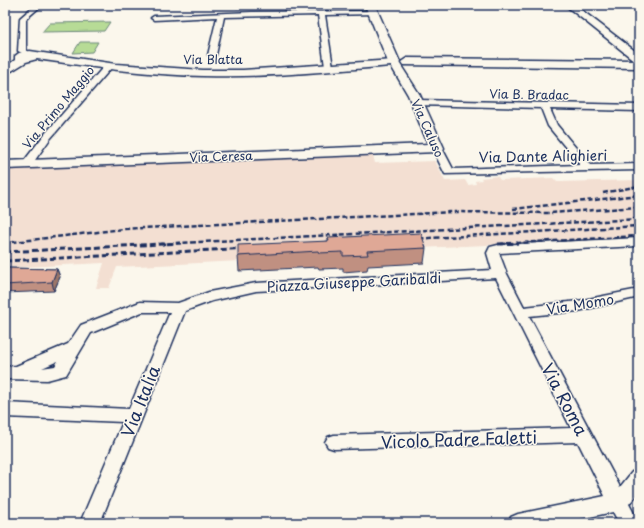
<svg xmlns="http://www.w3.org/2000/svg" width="644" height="528" font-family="'Playpen Sans',sans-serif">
  <rect width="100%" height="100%" fill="#fbf7ec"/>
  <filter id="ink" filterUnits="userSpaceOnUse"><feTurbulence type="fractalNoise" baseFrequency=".025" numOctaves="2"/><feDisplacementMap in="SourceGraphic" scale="8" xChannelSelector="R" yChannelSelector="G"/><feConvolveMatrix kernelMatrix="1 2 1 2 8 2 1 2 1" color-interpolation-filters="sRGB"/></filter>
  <g filter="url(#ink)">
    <path fill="#f3dfd2" d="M 372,152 L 375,163 L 435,161 L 445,181 L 465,180 L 468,185 L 476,184 L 475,181 L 482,180 L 481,178 L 497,176 L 500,180 L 553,178 L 557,182 L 639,180 L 639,238 L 419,248 L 240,261 L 117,267 L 109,288 L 96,288 L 104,263 L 5,268 L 5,168 Z"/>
    <path fill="#b7db96" stroke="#69857a" d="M 336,5 L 363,5 L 366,11 L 338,10 Z
      M 110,22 L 104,31 L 42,32 L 50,23 Z
      M 80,42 L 98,42 L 92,52 L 73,53 Z"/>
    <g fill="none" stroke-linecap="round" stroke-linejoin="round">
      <g stroke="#1b2f5e" stroke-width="3">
        <path id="street" d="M 35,5 L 42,5 L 26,19 L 26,50 L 32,54 L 28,56 L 18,51 L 20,18 Z
          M 375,11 L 377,12 L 377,14 L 325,15 L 333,67 L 329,69 L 325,67 L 318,15 L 224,17 L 216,55 L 212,57 L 208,55 L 217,17 L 154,20 L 151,18 L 154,16 L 252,12 Z
          M 106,64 L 113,66 L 50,139 L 30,167 L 22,167 L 21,165 L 44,135 Z
          M 418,100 L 639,105 L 639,111 L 550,109 L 557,125 L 590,165 L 639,164 L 639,170 L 445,174 L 432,148 L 433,146 L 441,146 L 453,169 L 580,165 L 548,126 L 541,108 L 415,105 L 415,101 Z
          M 639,238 L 639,246 L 499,253 L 507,274 L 524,307 L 578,301 L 639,289 L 639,297 L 578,311 L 529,316 L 620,487 L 632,472 L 639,470 L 639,492 L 629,504 L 639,523 L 619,523 L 613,512 L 561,523 L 508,523 L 511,517 L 518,514 L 605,496 L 578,442 L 334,449 L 328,447 L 325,442 L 328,437 L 334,435 L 571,428 L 496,278 L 256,291 L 212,301 L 185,311 L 100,523 L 80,523 L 123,422 L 5,417 L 5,403 L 129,409 L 170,312 L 142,312 L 91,333 L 66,375 L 47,380 L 5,379 L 5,367 L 16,366 L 68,344 L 81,325 L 140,302 L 178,303 L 209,292 L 256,283 L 492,270 L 487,253 L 490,247 L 498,245 ZM 58,361 L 55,366 L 42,368 Z"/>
      </g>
      <g stroke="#1b2f5e" stroke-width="3">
        <path id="secondary" d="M 565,5 L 575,5 L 639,54 L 639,62 L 635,61 Z
          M 30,51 L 116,64 L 203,70 L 243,70 L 394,60 L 398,61 L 420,95 L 444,148 L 442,151 L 437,152 L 5,169 L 5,161 L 428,144 L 408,95 L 391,66 C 329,71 266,78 203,76 C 147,75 93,67 37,59 L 26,62 L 5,75 L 5,67 L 15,60 L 15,56 L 19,53 Z"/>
      </g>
      <g stroke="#1b2f5e" stroke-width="3">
        <path id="primary" d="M 365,5 L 375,5 L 400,62 L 398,65 L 394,66 L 388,62 Z
          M 407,58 L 639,60 L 639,68 L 403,65 L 401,62 Z"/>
      </g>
      <use href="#street" fill="#fbf7ec" fill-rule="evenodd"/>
      <use href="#secondary" fill="#fbf7ec" fill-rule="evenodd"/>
      <use href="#primary" fill="#fbf7ec" fill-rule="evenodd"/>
      <path stroke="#1b2f5e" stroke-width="2.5" stroke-dasharray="5 2.5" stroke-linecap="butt" d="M 603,193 L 639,186
        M 513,209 L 639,195
        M 412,239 L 639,226
        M 5,243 L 123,229 L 453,212 L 550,213 L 639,207
        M 161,244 L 639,219
        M 501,244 L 639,236"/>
      <path stroke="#1b2f5e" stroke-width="3" stroke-dasharray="6 3" stroke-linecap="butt" d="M 498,244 L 518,243
        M 5,252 L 181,243
        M 5,261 L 249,248"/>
    </g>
    <path fill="#c09081" stroke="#1b2f5e" d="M 236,5 L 299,5 L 299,9 L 284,10 L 283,7 L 236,8 Z
      M 328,238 L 426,248 L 424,263 L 368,266 L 367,270 L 343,272 L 343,268 L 319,269 L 318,267 L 239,271 L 238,256 L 328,241 Z
      M 5,268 L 57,269 L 60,277 L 54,291 L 5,293 Z"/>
    <path fill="#9c7669" stroke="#1b2f5e" d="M 57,269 L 60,277 L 54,291 L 52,282 Z"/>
    <path fill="#dfa896" stroke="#1b2f5e" d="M 421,233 L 426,248 L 367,251 L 368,255 L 343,256 L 343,252 L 319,253 L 318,251 L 238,256 L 238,245 L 329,241 L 328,238 Z
      M 5,268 L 57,269 L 52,282 L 5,285 Z"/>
  </g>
  <g text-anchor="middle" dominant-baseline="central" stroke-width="3" stroke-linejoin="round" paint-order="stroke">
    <g font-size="12" fill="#1b2f5e" stroke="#fbf7ec">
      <text x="213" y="59">Via Blatta</text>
      <text transform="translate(529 94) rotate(1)">Via B. Bradac</text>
      <text transform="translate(58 107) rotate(-50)">Via Primo Maggio</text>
      <text transform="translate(428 128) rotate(66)">Via Caluso</text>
      <text transform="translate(221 156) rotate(-2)">Via Ceresa</text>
    </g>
    <g font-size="14" fill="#1b2f5e" stroke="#fbf7ec">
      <text transform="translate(543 156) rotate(-1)">Via Dante Alighieri</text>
      <text transform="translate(354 282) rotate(-3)">Piazza Giuseppe Garibaldi</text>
      <text transform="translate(580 304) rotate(-9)">Via Momo</text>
    </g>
    <g font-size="17" fill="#1b2f5e" stroke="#fbf7ec">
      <text transform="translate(565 399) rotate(62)">Via Roma</text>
      <text transform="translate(140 401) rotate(-68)">Via Italia</text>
      <text transform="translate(459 439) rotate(-2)">Vicolo Padre Faletti</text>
    </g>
  </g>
  <rect width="644" height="528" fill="none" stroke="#fbf7ec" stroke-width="20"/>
  <rect x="10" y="10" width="624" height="508" fill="none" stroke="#1b2f5e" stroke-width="1.5" filter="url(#ink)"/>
</svg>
